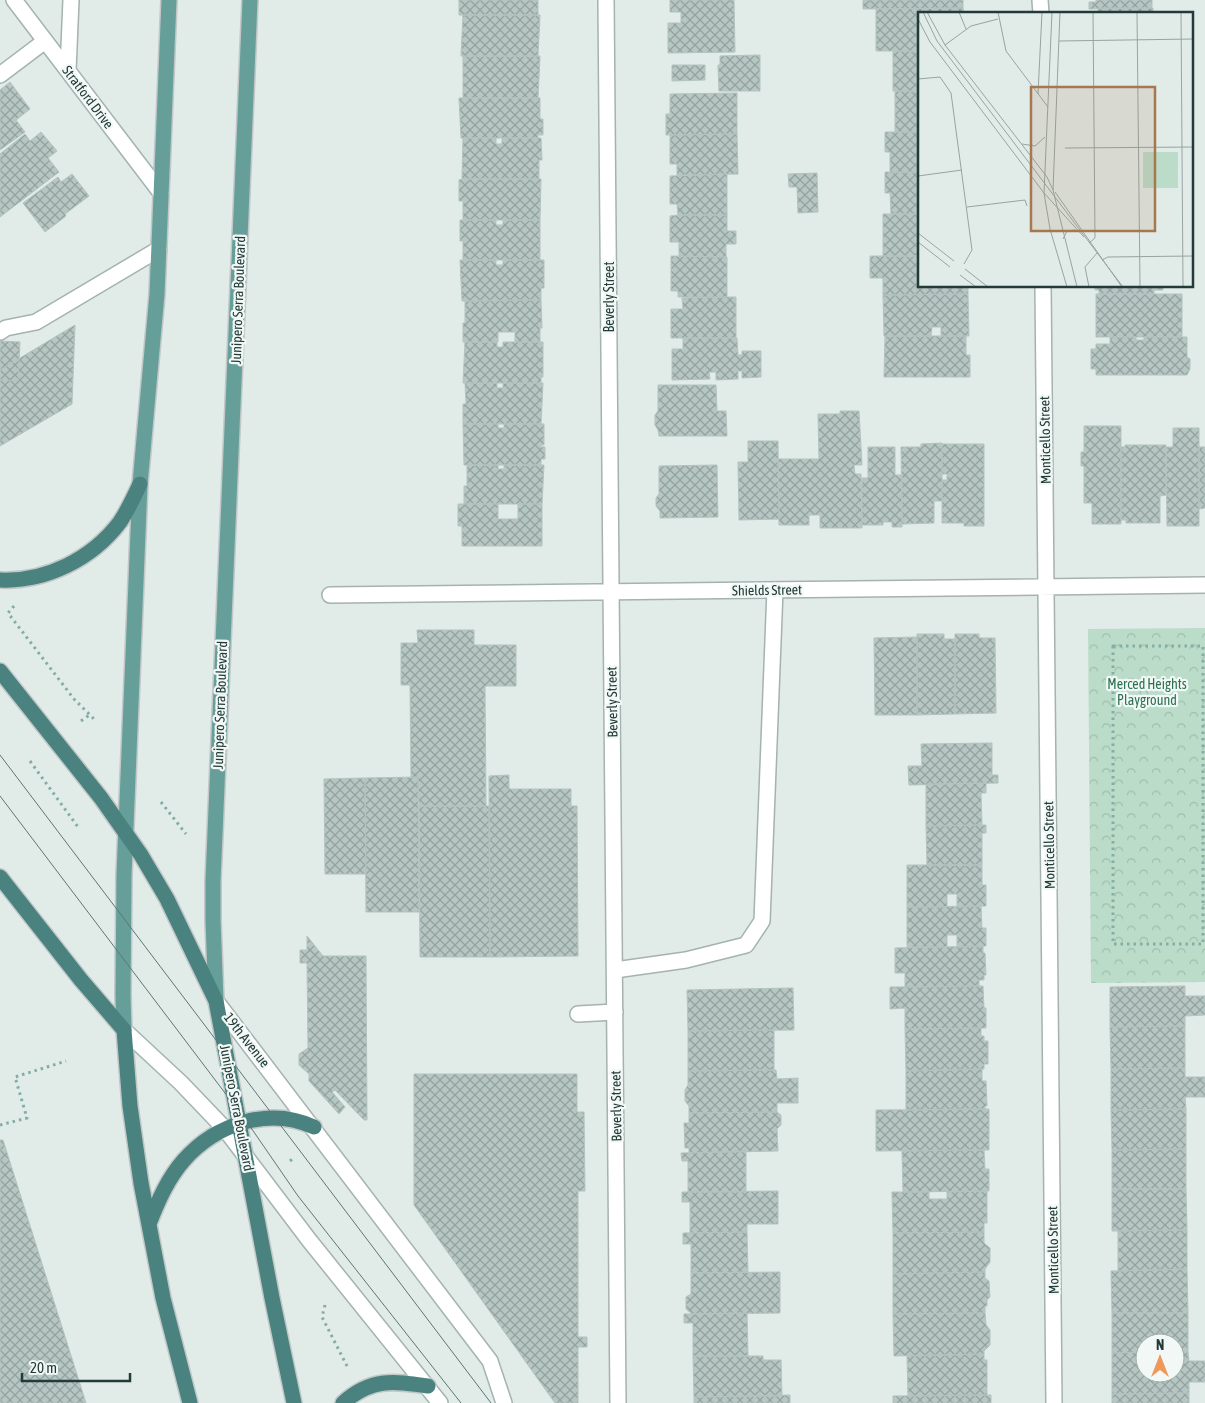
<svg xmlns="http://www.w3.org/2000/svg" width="1205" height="1403" font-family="'Asap Condensed',sans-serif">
  <defs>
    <pattern id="forest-crowns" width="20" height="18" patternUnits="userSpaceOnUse" patternTransform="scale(1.25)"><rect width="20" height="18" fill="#badcc9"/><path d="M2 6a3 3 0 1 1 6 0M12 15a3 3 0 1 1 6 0" fill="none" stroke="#a0bead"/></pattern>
    <pattern id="building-cross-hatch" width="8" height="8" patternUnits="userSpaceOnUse" patternTransform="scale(1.25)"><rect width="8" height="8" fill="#b6c6c2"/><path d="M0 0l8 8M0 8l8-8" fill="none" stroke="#94a29f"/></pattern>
  </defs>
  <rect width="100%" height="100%" fill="#e1ebe8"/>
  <path fill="url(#forest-crowns)" d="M 1205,628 L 1205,982 L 1091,983 L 1088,629 Z"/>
  <path fill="url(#building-cross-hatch)" stroke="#b3c4c0" d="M 459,0 L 538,0 L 538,15 L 459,15 Z
    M 670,0 L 734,0 L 735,52 L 668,53 L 668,23 L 681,23 L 681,12 L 670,12 Z
    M 863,0 L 963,0 L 963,8 L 863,9 Z
    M 1096,0 L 1152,0 L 1152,8 L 1089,9 L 1089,2 L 1096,2 Z
    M 963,8 L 964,14 L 919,14 L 919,51 L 876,51 L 876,9 Z
    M 1098,8 L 1153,8 L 1153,14 L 1098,14 Z
    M 463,15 L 540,15 L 538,56 L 461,56 Z
    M 893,51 L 919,51 L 919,91 L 893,91 Z
    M 760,55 L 760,91 L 719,91 L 718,65 L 720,65 L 720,56 Z
    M 463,56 L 540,56 L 538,98 L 463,98 Z
    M 672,65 L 705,65 L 705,80 L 672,81 Z
    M 10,82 L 30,109 L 16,120 L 25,132 L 0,150 L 0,90 Z
    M 895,91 L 919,91 L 919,132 L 895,132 Z
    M 737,93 L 737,134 L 666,135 L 666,114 L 670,114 L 670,94 Z
    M 459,98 L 540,98 L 540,119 L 543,119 L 543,135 L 538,135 L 538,138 L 461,138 Z
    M 41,132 L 57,151 L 48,158 L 59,172 L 0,217 L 0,154 L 25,134 L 30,141 Z
    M 885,132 L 919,132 L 919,172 L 890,173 L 890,152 L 885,152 Z
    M 737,134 L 738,174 L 677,175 L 677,164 L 670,164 L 670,135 Z
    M 463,138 L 496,138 L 496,144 L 502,144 L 502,138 L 541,138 L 542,160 L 539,160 L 539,179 L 462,179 Z
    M 885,172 L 919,172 L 919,214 L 891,214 L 890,193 L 885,193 Z
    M 817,173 L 818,212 L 798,213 L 797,187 L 789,187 L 788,174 Z
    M 72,174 L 89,196 L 65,214 L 66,216 L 45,232 L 23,203 L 58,177 L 61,182 Z
    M 727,174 L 727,215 L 678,215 L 677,204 L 670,204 L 670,176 Z
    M 463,179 L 541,179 L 540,220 L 463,220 L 463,201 L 459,201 L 459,180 Z
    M 883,214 L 919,214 L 919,256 L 883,256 Z
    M 678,215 L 727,215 L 727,231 L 736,231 L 736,244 L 726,244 L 726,257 L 679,256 L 679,242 L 670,242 L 670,216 Z
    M 460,220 L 496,220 L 496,225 L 503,225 L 503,220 L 540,220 L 540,260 L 463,260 L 463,241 L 460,241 Z
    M 671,256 L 727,257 L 727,297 L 678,297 L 678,291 L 671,291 Z
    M 870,256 L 919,256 L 919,286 L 968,286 L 968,294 L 883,295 L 883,278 L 870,278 Z
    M 460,260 L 496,260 L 496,265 L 503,265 L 503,260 L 544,260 L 544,288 L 541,288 L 541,300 L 462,301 Z
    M 1095,286 L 1163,286 L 1163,290 L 1154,290 L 1154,294 L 1099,294 L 1099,290 L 1095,290 Z
    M 968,294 L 969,336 L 941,336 L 941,327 L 932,327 L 931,336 L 884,336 L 883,295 Z
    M 1096,294 L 1182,294 L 1182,337 L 1096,337 Z
    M 727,297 L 736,297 L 736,338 L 671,338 L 671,309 L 683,309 L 682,298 Z
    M 541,300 L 542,328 L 540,328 L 540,342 L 515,342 L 515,332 L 498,332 L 498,342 L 463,342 L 463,323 L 465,323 L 465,301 Z
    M 75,325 L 72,404 L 0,446 L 0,370 Z
    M 885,336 L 966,336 L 966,355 L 970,355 L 970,377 L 884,377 Z
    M 1110,337 L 1136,337 L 1136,340 L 1144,340 L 1144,337 L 1187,337 L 1187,357 L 1190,359 L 1190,369 L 1187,375 L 1096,375 L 1096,369 L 1091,369 L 1091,349 L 1096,349 L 1096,344 L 1110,344 Z
    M 683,338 L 737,338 L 738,355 L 742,355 L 742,351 L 761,351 L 761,377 L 742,378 L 742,371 L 738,371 L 738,379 L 716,380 L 716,372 L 709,372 L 710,379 L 672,380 L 672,349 L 683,349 Z
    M 0,341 L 20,342 L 18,381 L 0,380 Z
    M 465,342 L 497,342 L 497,347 L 503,347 L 503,342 L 543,342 L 543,377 L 541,377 L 541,383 L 463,383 Z
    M 465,383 L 497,383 L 497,388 L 503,388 L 503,383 L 543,383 L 541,424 L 463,424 L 463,404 L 466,404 Z
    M 658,385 L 716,385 L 717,411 L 726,411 L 727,436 L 659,436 L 658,430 L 655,425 L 655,415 L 658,411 Z
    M 840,411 L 859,411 L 862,465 L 854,465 L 855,474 L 861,474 L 862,528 L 820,528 L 820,515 L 809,515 L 809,525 L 779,525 L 778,459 L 819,459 L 818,414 L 840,414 Z
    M 463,424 L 498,424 L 498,428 L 504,428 L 504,424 L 544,424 L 544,445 L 541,445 L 541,447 L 545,447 L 545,459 L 541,459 L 541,465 L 464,465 Z
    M 1084,426 L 1121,426 L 1121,524 L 1092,524 L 1092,503 L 1084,503 L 1084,466 L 1081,466 L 1081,452 L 1084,452 Z
    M 1173,428 L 1199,428 L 1199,526 L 1167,526 L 1166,447 L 1173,447 Z
    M 748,441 L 778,441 L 779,519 L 739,520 L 738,462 L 748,462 Z
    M 942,443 L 942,501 L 934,501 L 934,523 L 902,524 L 901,447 L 921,447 L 921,444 Z
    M 942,444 L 984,444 L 984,526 L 964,526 L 964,523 L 942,523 L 942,480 L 947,480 L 947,474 L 942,474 Z
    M 1125,445 L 1166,445 L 1166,495 L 1160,496 L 1160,523 L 1126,523 L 1126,520 L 1121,520 L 1121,447 L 1125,447 Z
    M 868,447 L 895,447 L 895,475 L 902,475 L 902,527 L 892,527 L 892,522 L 883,522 L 883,525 L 862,525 L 862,478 L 868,478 Z
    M 1199,447 L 1205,447 L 1205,508 L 1199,509 Z
    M 467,465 L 498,465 L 498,469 L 504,469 L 504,465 L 544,465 L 542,504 L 464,504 L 464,486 L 467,486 Z
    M 717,465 L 718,517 L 660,518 L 660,511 L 656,506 L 656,498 L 659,494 L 659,466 Z
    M 458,504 L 498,504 L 498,519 L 518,519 L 518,504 L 542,504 L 542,546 L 462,546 L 462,526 L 458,526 Z
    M 417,630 L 474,630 L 474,645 L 516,645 L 516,686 L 485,686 L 486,806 L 419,806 L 418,777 L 411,778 L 410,685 L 401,685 L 401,643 L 418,643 Z
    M 917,634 L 944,634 L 944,639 L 955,639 L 955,714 L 917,715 Z
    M 955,634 L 979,634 L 979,638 L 995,638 L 996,713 L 955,714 Z
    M 917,637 L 917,715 L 875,715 L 874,638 Z
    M 992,743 L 992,775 L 998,775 L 998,783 L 909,785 L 908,766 L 922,766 L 921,744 Z
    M 509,775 L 509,789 L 571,789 L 571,806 L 577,806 L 578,956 L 490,957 L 489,776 Z
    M 418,777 L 419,912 L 366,912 L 365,778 Z
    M 365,778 L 366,874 L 325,874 L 324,779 Z
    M 986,783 L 986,793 L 981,793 L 982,825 L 926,826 L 926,784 Z
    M 419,806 L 489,806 L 490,957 L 420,957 Z
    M 986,825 L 986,833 L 982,833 L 982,865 L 927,865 L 926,826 Z
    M 907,865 L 982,865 L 982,885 L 986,885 L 986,906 L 957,907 L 957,894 L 947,894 L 947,907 L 907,907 Z
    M 981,906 L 982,928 L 986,928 L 986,946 L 957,947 L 957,935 L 947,935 L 947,947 L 907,947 L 907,907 Z
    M 307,936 L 323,956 L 366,956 L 367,1120 L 364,1120 L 335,1090 L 332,1092 L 345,1107 L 339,1114 L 309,1081 L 309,1074 L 299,1065 L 299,1054 L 308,1048 L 307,963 L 300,963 L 300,950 L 307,950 Z
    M 983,946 L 983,953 L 985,953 L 986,975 L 984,975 L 984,980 L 979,980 L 979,986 L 905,987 L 905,973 L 895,973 L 895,948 Z
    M 983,986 L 984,1008 L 986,1008 L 986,1028 L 905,1029 L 905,1008 L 890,1009 L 890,987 Z
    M 1185,986 L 1185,996 L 1205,996 L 1205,1015 L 1185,1016 L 1185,1026 L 1110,1027 L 1110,987 Z
    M 793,988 L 794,1030 L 688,1031 L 687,990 Z
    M 1185,1026 L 1185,1068 L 1111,1069 L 1110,1027 Z
    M 981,1028 L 981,1036 L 984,1036 L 984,1041 L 988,1041 L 988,1064 L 984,1064 L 984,1069 L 906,1071 L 905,1029 Z
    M 774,1030 L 774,1070 L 688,1071 L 688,1031 Z
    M 1185,1068 L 1185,1077 L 1205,1077 L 1205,1097 L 1185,1097 L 1186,1109 L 1111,1110 L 1111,1069 Z
    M 982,1069 L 982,1081 L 986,1081 L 987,1106 L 985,1106 L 985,1109 L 906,1110 L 906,1071 Z
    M 776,1070 L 777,1079 L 798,1078 L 798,1103 L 777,1103 L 777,1112 L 689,1113 L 689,1106 L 685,1101 L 685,1090 L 688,1085 L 688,1071 Z
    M 414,1074 L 577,1074 L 577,1112 L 584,1112 L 585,1191 L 578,1191 L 578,1337 L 587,1337 L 587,1347 L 578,1347 L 578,1403 L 555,1403 L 414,1205 Z
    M 989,1109 L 989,1150 L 876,1151 L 876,1110 Z
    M 1186,1109 L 1186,1149 L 1112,1150 L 1111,1110 Z
    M 777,1112 L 781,1115 L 781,1125 L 777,1129 L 778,1151 L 689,1153 L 689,1148 L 685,1148 L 684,1123 L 689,1123 L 689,1113 Z
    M 0,1140 L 3,1140 L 86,1403 L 0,1403 Z
    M 1186,1149 L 1186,1189 L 1112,1189 L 1112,1150 Z
    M 984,1150 L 985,1169 L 989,1169 L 989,1191 L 903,1192 L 902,1151 Z
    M 746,1151 L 746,1192 L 688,1192 L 688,1161 L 682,1161 L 681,1153 Z
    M 1112,1189 L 1186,1189 L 1187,1230 L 1112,1231 Z
    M 778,1191 L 778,1224 L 747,1224 L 747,1232 L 690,1233 L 690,1202 L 682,1202 L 682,1192 Z
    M 987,1191 L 987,1223 L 984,1223 L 984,1232 L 893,1233 L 892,1192 L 929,1192 L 929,1199 L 947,1199 L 947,1192 Z
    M 1187,1230 L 1187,1269 L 1118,1271 L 1118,1231 Z
    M 747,1232 L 748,1272 L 691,1273 L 691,1244 L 683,1244 L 683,1233 Z
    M 984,1232 L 984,1243 L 990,1248 L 990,1262 L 985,1269 L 985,1272 L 893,1274 L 893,1233 Z
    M 1187,1269 L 1188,1313 L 1112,1313 L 1111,1271 Z
    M 780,1272 L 780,1313 L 692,1314 L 686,1309 L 686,1297 L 691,1294 L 691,1273 Z
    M 985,1272 L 985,1278 L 989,1281 L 990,1297 L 987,1300 L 987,1306 L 985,1306 L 985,1313 L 893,1314 L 893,1274 Z
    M 747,1313 L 748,1356 L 693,1356 L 693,1323 L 684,1323 L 684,1314 Z
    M 985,1313 L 986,1325 L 990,1330 L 990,1345 L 984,1351 L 984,1354 L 894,1356 L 893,1314 Z
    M 1112,1313 L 1188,1313 L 1188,1352 L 1175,1352 L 1175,1343 L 1145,1343 L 1145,1352 L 1112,1353 Z
    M 1145,1352 L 1145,1373 L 1175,1373 L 1175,1352 L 1188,1352 L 1189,1361 L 1205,1361 L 1205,1382 L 1189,1382 L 1189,1393 L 1112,1394 L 1112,1353 Z
    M 984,1354 L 984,1360 L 987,1360 L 987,1395 L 908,1396 L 907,1356 Z
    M 693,1356 L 763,1356 L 763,1360 L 781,1360 L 782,1396 L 694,1397 Z
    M 1189,1393 L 1189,1403 L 1112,1403 L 1112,1394 Z
    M 790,1395 L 790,1403 L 694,1403 L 694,1397 Z
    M 991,1395 L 991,1403 L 893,1403 L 893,1396 Z"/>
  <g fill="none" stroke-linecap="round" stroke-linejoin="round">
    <g stroke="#a4b3b0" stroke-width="18">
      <path id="service" d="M 0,75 L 45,41
        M 0,332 L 6,328 L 36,322 L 159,249
        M 615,970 L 686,960 L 746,945 L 762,921 L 775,590
        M 578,1014 L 615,1012"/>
    </g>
    <g stroke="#a4b3b0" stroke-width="18">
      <path id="minor" d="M 14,0 L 161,193
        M 606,0 L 618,1403
        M 1040,0 L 1041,14
        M 68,71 L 71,0
        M 1043,286 L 1054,1403
        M 330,595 L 1205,585"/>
    </g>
    <g stroke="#a4b3b0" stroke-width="18">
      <path id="tertiary" d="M 216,1001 L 490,1361 L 504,1403
        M 124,1030 L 181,1083 L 225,1129 L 309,1240 L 440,1403"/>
    </g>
    <g stroke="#c1c8c7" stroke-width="18">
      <path id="primary" d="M 216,1001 L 213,920 L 213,881 L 250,0
        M 124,1030 L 123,995 L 124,875 L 140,484 L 157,294 L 169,0"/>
    </g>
    <g stroke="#c1c8c7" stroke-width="18">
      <path id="trunk" d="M 0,580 C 46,582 92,559 120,522 C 128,510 134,497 140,484
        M 0,671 L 101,798 L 141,855 L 167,899 L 216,1001 L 272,1298 L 294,1403
        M 0,877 L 81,980 L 124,1030 L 130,1106 L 141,1183 L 163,1298 L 190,1403
        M 149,1224 C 158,1201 168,1178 184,1160 C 216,1124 269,1106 314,1127
        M 343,1403 C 371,1378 392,1381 428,1386"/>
    </g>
    <path stroke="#82aea7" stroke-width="3" stroke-dasharray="2.5 4" stroke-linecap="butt" d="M 14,606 L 8,613 L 74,699 L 96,721
      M 1113,646 L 1203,646 L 1203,944 L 1113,944 Z
      M 81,721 L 91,714
      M 30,761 L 78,827
      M 161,802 L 186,834
      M 0,1125 L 27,1118 L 15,1077 L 66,1061
      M 290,1161 L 295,1157
      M 325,1305 L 322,1317 L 348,1368"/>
    <use href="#service" stroke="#fff" stroke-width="15"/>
    <use href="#minor" stroke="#fff" stroke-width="15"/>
    <use href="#tertiary" stroke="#fff" stroke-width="15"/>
    <use href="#primary" stroke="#669f9a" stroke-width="15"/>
    <use href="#trunk" stroke="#4a827f" stroke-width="15"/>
    <path stroke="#5c7774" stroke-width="1" d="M 0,755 L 491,1403
      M 0,796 L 247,1122 L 298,1196 L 461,1403"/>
  </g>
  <g text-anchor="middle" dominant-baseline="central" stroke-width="4.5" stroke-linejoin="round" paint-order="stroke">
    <g font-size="14" fill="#223b38" stroke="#f1f8f5">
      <text transform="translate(88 97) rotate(53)">Stratford Drive</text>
      <text transform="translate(609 297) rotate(-90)">Beverly Street</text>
      <text transform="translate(238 300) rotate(-88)">Junipero Serra Boulevard</text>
      <text transform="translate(1045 440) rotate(-91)">Monticello Street</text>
      <text transform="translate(767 590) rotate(-1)">Shields Street</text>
      <text transform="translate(612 702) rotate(-91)">Beverly Street</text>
      <text transform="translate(220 705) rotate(-88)">Junipero Serra Boulevard</text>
      <text transform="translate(1049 845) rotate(-91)">Monticello Street</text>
      <text transform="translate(247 1040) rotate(52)">19th Avenue</text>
      <text transform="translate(616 1106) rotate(-91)">Beverly Street</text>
      <text transform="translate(237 1108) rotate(79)">Junipero Serra Boulevard</text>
      <text transform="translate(1053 1250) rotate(-91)">Monticello Street</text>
    </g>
    <g font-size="14" fill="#2d7153" stroke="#f1f8f5">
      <text x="1147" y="684">Merced Heights<tspan x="1147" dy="16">Playground</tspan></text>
    </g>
  </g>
  <g transform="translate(918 12)">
    <rect width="275" height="275" fill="#e1ebe8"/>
    <path d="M 225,140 L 260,140 L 260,176 L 225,176 Z" fill="#badcc9"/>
    <path fill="none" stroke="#95a5a2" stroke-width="1" d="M 5,0 L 19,29 L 205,275M 9,0 L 27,33 L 129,165 L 135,178 L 159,275M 41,0 L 48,17M 80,0 L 88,39 L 130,95M 219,0 L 222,275M 263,0 L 265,275M 0,7 L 12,30 L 126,181 L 132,217 L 149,275M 141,29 L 275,27M 27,33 L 53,14 L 80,7M 0,67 L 22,65 L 33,81 L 54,238 L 46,252M 120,82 L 124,0M 104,132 L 117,134 L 127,125M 147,136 L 275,135M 0,164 L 44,158M 135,178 L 142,0M 137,180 L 204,275M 126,181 L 166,225M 126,181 L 134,0M 49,195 L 107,188 L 109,194M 0,221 L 36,249M 145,227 L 149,219 L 157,218M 0,230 L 32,255M 171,231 L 177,226 L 175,0M 184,248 L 190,245 L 275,244M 47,257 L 70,275M 42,263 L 58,275M 171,275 L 167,255 L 179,241"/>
    <path fill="#a7774f" fill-opacity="0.15" stroke="#a7774f" stroke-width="2.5" d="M 113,75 L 237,75 L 237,219 L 113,219 Z"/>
    <rect width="275" height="275" fill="none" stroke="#223b38" stroke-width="2.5"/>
  </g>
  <g transform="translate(1160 1358)"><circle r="24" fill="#f1f8f5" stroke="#9eaca9"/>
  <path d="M0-4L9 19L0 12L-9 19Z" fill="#ee985b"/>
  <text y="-8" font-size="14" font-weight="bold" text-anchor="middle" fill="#223b38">N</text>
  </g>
  <path d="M22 1373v8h108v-8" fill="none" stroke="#223b38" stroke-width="2.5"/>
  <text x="30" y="1373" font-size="15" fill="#223b38" stroke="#f1f8f5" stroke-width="4" paint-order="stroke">20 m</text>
</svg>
